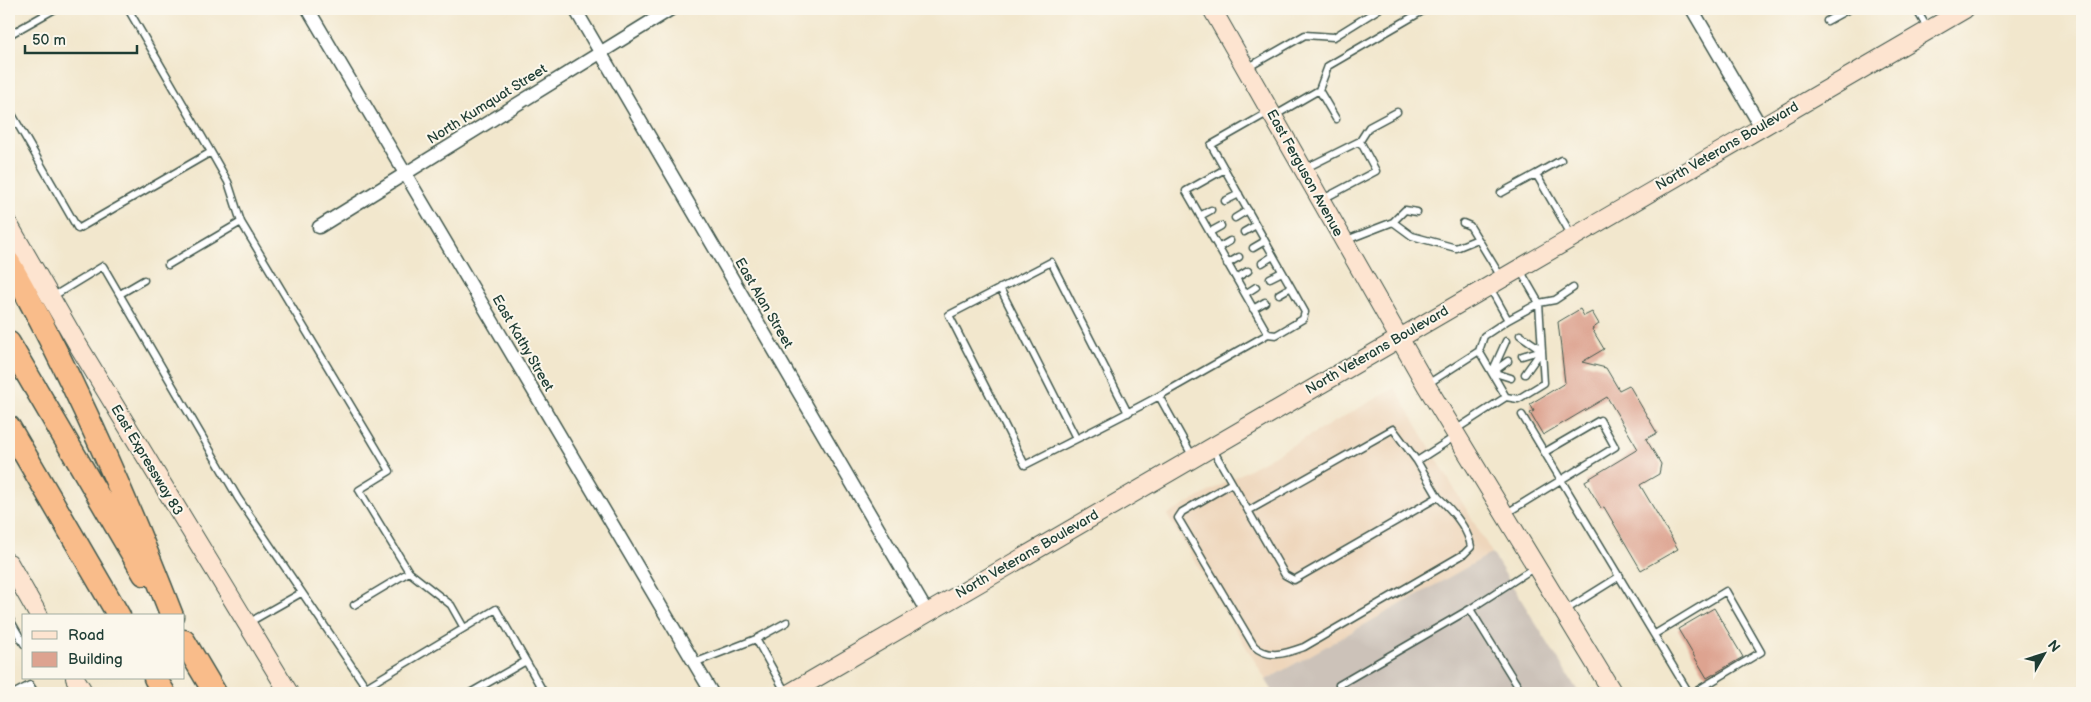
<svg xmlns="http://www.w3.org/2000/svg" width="2091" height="702" font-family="'Balsamiq Sans',sans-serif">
  <rect width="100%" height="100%" fill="#fbf7ec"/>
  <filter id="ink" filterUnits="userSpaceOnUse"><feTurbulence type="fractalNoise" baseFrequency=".02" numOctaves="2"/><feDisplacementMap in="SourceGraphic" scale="10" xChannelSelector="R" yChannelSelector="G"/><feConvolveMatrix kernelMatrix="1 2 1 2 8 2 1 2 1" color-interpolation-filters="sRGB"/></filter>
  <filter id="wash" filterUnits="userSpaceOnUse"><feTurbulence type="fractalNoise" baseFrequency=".0096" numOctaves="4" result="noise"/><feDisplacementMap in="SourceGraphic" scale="20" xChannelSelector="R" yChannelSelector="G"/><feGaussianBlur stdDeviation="1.12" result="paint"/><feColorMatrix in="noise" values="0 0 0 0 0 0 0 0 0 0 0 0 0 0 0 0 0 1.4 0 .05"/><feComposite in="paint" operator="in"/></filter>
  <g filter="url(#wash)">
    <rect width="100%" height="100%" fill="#f2e7cd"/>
    <path fill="#eed6bb" d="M 1395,388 L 1492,553 L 1266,680 L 1167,515 Z"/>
    <path fill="#ccc2b9" d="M 1492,553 L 1579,693 L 1274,693 L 1266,680 Z"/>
    <g id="blocks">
      <path fill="#dda390" d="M 1580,309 L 1584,316 L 1592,312 L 1599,324 L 1592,329 L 1604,349 L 1582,362 L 1606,368 L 1619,390 L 1629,385 L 1657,433 L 1646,439 L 1661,464 L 1659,474 L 1640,485 L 1678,549 L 1641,570 L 1604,507 L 1601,508 L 1585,481 L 1638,449 L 1607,397 L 1543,435 L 1530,413 L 1534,411 L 1530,404 L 1565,383 L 1558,322 Z
        M 1714,608 L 1743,657 L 1707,678 L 1678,629 Z"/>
    </g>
  </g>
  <g filter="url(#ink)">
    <use href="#blocks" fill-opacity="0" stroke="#3f564b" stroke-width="1"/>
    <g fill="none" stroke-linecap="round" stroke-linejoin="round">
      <g stroke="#3f564b" stroke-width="9">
        <path id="service" d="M 1916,9 L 1928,29
          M 1827,21 L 1849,9
          M 9,35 L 55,9
          M 1247,68 L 1305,35 L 1334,37 L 1379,9
          M 1319,90 L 1328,66 L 1426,9
          M 9,109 L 78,229 L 211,152 L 128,9
          M 1274,116 L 1319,90 L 1336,119
          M 211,152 L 228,182 L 241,222
          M 1561,160 L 1536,174 L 1572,236
          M 1225,169 L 1186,191 L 1268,334
          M 1304,169 L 1360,141 L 1369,127 L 1397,112
          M 1501,193 L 1536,174
          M 1321,200 L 1376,171 L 1360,141
          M 1225,201 L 1239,194
          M 1200,216 L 1211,210
          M 1235,218 L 1248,210
          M 1393,222 L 1405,210 L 1417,212
          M 1463,223 L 1470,226 L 1478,239
          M 1210,232 L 1221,226
          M 1244,232 L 1256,225
          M 1344,241 L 1393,222 L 1412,236 L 1456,248 L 1478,239 L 1501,277
          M 1218,248 L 1230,241
          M 1253,248 L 1265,241
          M 1262,263 L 1273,256
          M 1227,264 L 1239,257
          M 168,265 L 241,222 L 390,471 L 359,490 L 409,572 L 354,605
          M 1236,278 L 1248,271
          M 1270,278 L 1282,272
          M 1489,286 L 1508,320 L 1539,303 L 1520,270
          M 1000,288 L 1076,438
          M 120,294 L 144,280
          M 1245,294 L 1256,287
          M 1279,294 L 1291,287
          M 52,297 L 103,266 L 238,498 L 370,693
          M 1253,309 L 1265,302
          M 1520,335 L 1542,350
          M 1479,351 L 1484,336 L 1508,320
          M 1522,356 L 1542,350
          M 1492,372 L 1506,341
          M 1492,372 L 1511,378
          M 1493,372 L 1508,361
          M 1525,374 L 1542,350
          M 1426,385 L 1479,351 L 1506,397 L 1455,430
          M 1506,397 L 1518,399 L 1544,383 L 1539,303 L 1555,300 L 1573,288
          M 1128,413 L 1051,262 L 949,315 L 1025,465 C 1070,442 1115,420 1159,396
          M 1522,415 L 1689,693
          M 1212,448 L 1285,575 L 1294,580 L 1438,497 L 1417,461 L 1456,436
          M 1193,457 L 1159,396 L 1268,334 L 1276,335 L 1303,319 L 1305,312 L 1211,145 L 1269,112
          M 1232,483 L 1182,512 L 1178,518 L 1254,646 C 1269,660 1287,653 1304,647 L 1464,554 L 1471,547 C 1468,528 1452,510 1438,497
          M 1248,511 L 1393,429 L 1417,461
          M 1505,514 L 1615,447 L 1600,420 L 1545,452
          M 409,572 L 451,605 L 464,628
          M 1470,609 L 1522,693
          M 1564,611 L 1620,576
          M 9,618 L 24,644
          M 248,623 L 301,593
          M 1655,634 L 1726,591 L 1761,652 L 1693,693
          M 756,639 L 786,693
          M 526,661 L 544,693
          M 694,663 L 756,639 L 787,622
          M 366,687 L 496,609 L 526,661 L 470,693
          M 15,693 L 30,685 L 35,693
          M 1343,693 L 1339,685 L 1470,609 L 1535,567"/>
      </g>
      <g stroke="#3f564b" stroke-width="15">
        <path id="minor" d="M 308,9 L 712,693
          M 575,9 L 927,612
          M 1692,9 L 1761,127
          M 319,227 L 671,9"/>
      </g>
      <g stroke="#3f564b" stroke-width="20">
        <path id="secondary" d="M 1212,9 L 1426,385 L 1613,693
          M 9,225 L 78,345 L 289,693
          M 9,563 L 39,616
          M 75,678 L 84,693
          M 790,693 L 1965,9"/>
      </g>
      <g stroke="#3f564b" stroke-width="25">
        <path id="motorway" d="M 9,263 C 73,376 125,495 172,616
          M 9,343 L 144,574
          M 9,427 L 119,616
          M 184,641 L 215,693
          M 155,678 L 164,693"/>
      </g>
      <use href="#service" stroke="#fff" stroke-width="6"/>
      <use href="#minor" stroke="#fff" stroke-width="12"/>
      <use href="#secondary" stroke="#fde4d0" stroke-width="18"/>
      <use href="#motorway" stroke="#f9bc8a" stroke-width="22"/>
    </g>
  </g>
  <g text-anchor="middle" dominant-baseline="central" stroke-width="4" stroke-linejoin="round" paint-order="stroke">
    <g font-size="14" fill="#1f3d34" stroke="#fbf7ec">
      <text transform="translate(487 104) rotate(-32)">North Kumquat Street</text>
      <text transform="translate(1727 146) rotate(-30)">North Veterans Boulevard</text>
      <text transform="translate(1305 173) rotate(61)">East Ferguson Avenue</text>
      <text transform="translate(764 303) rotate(60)">East Alan Street</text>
      <text transform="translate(523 343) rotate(60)">East Kathy Street</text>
      <text transform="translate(1377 350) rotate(-30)">North Veterans Boulevard</text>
      <text transform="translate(147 460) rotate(59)">East Expressway 83</text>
      <text transform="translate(1027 554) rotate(-30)">North Veterans Boulevard</text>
    </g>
  </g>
  <rect width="2091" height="702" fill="none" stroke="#fbf7ec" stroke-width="30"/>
  <rect x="22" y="614" width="162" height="65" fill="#fbf7ec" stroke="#a3ada2"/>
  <rect x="32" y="631" width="25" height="8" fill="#fde4d0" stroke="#a3ada2"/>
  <text x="68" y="640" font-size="15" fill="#1f3d34">Road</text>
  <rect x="32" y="652" width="25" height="15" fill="#dda390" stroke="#a3ada2"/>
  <text x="68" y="664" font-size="15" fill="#1f3d34">Building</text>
  <g transform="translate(2044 654) rotate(51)" stroke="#fbf7ec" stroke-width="4" paint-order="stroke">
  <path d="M0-4L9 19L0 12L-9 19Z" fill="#1f3d34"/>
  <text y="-8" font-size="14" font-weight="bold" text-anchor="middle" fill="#1f3d34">N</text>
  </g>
  <path d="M25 45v8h112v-8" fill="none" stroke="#1f3d34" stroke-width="2.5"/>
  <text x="32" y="45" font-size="15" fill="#1f3d34" stroke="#fbf7ec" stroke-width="4" paint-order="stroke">50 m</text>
</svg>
